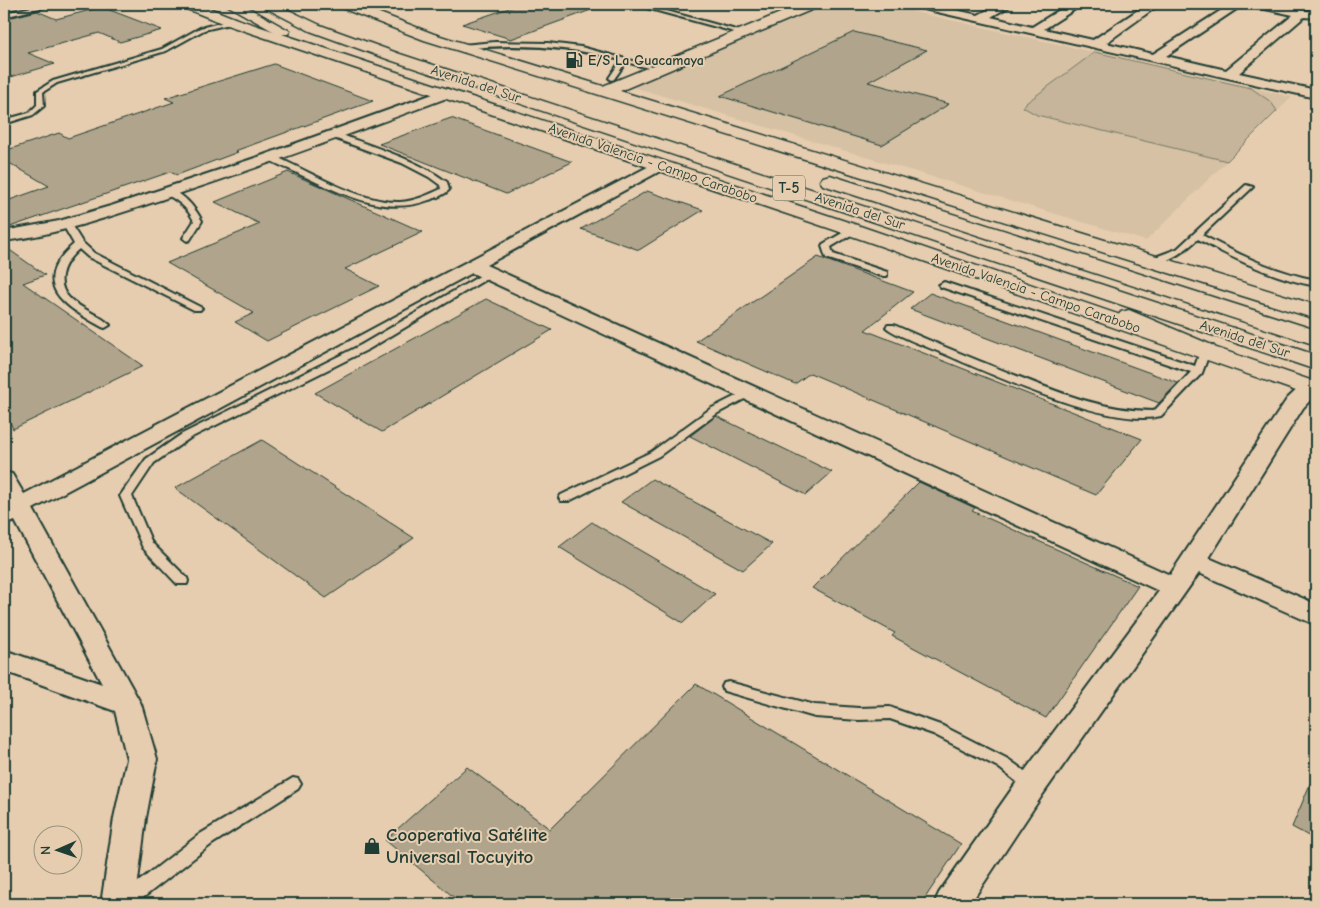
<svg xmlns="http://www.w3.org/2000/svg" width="1320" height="908" font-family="'Comic Neue',sans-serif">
  <rect width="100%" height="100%" fill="#e7cdaf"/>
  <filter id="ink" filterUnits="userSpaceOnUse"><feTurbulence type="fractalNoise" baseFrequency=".02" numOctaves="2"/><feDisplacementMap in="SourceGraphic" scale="10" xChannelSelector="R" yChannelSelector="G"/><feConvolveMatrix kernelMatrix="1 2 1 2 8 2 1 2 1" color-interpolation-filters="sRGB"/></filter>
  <g filter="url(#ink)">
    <path fill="#d6c1a4" d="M 823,4 L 880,4 L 1292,97 L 1146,241 L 633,87 Z"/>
    <path fill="#c6b59a" stroke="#727967" d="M 1095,52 L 1251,88 L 1271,102 L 1277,111 L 1227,161 L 1037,115 L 1023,107 L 1026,103 Z"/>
    <path fill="#b0a48c" stroke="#1f3d34" d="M 521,4 L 601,4 L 602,6 L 511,39 L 462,24 Z
      M 102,7 L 162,30 L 120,42 L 99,33 L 28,53 L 55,64 L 4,79 L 4,19 L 37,11 L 56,19 Z
      M 854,32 L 927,50 L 868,82 L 949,104 L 882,145 L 720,96 Z
      M 274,64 L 373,101 L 235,151 L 238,152 L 177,175 L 170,172 L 4,229 L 4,202 L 49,186 L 4,160 L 4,151 L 59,133 L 68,138 L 174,102 L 165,98 Z
      M 451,118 L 572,162 L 506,194 L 379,144 Z
      M 288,172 L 423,232 L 345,269 L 379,286 L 267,341 L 235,322 L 254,313 L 167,263 L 260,224 L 215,202 Z
      M 647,191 L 703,210 L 639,250 L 581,229 Z
      M 4,246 L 45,275 L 23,283 L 143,366 L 13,429 L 4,408 Z
      M 818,257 L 913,292 L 865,330 L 1142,439 L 1096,495 L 810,373 L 795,384 L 696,341 Z
      M 930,293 L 1178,383 L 1159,403 L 910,309 Z
      M 486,299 L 552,330 L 382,432 L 315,393 Z
      M 716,416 L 832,472 L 806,495 L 690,436 Z
      M 262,440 L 414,538 L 326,598 L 175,488 Z
      M 652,479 L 772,544 L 743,570 L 621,502 Z
      M 919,482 L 975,508 L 972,511 L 1138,586 L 1046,718 L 892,636 L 895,633 L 812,588 Z
      M 592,522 L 598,526 L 715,594 L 683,623 L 559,547 Z
      M 696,684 L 961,844 L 921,904 L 462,904 L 385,840 L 467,767 L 550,829 Z
      M 1316,770 L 1316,840 L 1292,827 Z"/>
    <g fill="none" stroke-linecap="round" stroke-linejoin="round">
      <g stroke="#1f3d34" stroke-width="4">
        <path id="lane" d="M 46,4 L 56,4 L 4,17 L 4,13 Z
          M 632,4 L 641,4 L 747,33 L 742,34 Z
          M 232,20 L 235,22 L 234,23 L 204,30 L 166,51 L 57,83 L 43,92 L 44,106 L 33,115 L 4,124 L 4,120 L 29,113 L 37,105 L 37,91 L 53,81 L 162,49 L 200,28 Z
          M 495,42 L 548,43 L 581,47 L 659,68 L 656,70 L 626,62 L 614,79 L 612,80 L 609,78 L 621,60 C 568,46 516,43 462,49 L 459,47 L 462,45 Z
          M 331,133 L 337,133 C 375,148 414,158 447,182 L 449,190 C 444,195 436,198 429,200 C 385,217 341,193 301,175 C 291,169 276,165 267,158 L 274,156 C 311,172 360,203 400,202 C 415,201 428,195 441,189 L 440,185 L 429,177 L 402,163 L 331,137 Z
          M 1246,185 L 1253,187 L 1202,235 C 1239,255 1275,272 1316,280 L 1316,286 C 1274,278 1235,260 1198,239 C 1186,250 1166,265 1150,263 L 1150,259 L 1177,249 Z
          M 166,190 C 181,189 196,209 202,221 L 190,240 L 187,241 L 183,238 L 194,221 C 188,208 178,201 166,194 Z
          M 67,222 L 70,223 L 82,242 L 94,253 L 202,308 L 200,310 L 194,310 L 88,257 L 79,249 C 71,256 64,264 62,275 C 57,304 94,309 110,325 L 105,328 L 102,327 C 64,306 28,284 74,244 L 63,225 Z
          M 853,227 L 856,228 L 856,232 L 831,247 L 833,254 L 887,272 L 887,276 L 881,276 L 826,258 L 822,246 L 823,244 Z
          M 490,270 L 493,271 L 493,275 L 369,349 L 190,438 L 154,463 L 132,496 L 152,543 L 187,578 L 188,581 L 187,584 L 177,584 L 143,548 L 120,496 L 146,459 L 182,434 L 361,345 Z
          M 944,282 L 1195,366 L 1201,349 L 1205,348 L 1210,351 L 1202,373 L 1161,416 C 1109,429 991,374 942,353 C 928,347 896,336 886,327 L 888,325 L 894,325 C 932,342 969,357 1007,372 C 1055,391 1102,411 1154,411 L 1191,372 L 941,287 L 939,285 Z
          M 748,390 L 752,391 L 753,393 L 752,395 L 718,413 L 659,456 L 569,501 L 561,501 L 559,498 L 561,495 L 651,452 L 710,409 Z
          M 729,682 L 815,705 L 859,708 L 890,707 L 895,709 L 943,726 L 1008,759 L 1037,780 L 1040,785 L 1037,790 L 1032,791 L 1027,790 L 998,767 L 933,734 L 890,719 L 859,720 L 815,717 L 724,691 L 722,687 L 724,683 Z
          M 293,778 L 298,779 L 301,784 L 298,789 L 212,844 L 135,904 L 114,904 L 116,899 L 200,834 Z"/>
      </g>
      <g stroke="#1f3d34" stroke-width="4">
        <path id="street" d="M 909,4 L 929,4 L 978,15 L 999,4 L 1013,4 L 991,17 L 1032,27 L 1069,4 L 1083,4 L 1044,29 L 1093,40 L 1147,4 L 1160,4 L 1106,43 L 1153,54 L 1231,4 L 1244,4 L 1166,56 L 1226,70 L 1293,15 L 1251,6 L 1249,4 L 1272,4 L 1313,12 L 1316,12 L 1316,18 L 1304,17 L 1239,73 L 1316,90 L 1316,98 L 915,7 Z
          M 447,89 L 454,93 L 452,96 C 358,131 264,166 169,197 C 115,215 61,234 4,241 L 4,231 L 59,221 L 114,205 L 261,156 Z
          M 659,161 L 667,166 L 664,169 L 486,265 L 1170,575 L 1287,399 L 1303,384 L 1316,383 L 1316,394 L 1303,408 L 1209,558 L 1316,604 L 1316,625 L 1199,573 L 1043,794 L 970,904 L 934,904 L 939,893 L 1021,776 L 1159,591 L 472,273 L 33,509 L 141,704 L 157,759 L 146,818 L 135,904 L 101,904 L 114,818 L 127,759 L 115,711 L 4,671 L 4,650 L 102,684 L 15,521 L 4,525 L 4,506 L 6,504 L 4,500 L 4,472 L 12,474 L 24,494 Z"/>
      </g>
      <g stroke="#1f3d34" stroke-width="3">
        <path id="secondary" d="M 180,4 L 199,4 L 237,19 L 860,226 L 1316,382 L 1316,398 L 846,234 L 227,25 L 182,7 Z
          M 337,4 L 356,4 L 434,34 L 603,86 L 802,4 L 820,4 L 818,7 L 620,91 L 1316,305 L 1316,319 L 424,40 L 339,7 Z"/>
      </g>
      <g stroke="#1f3d34" stroke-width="3">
        <path id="highway" d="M 225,4 L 242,4 L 290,31 L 288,34 L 278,34 Z
          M 258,4 L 276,4 L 320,25 L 400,54 L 1316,355 L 1316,370 L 390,60 L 310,31 Z
          M 830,175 L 1316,330 L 1316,345 L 823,185 L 820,181 L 823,177 Z
          M 1129,310 L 1214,346 L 1217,351 L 1214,356 L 1205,358 L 1196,356 L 1121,322 L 1117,317 L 1121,312 Z"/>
      </g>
      <use href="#lane" fill="#e7cdaf" fill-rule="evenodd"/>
      <use href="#street" fill="#e7cdaf" fill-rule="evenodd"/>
      <use href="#secondary" fill="#e7cdaf" fill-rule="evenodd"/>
      <use href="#highway" fill="#e7cdaf" fill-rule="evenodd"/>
    </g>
  </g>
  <defs>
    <g id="fuel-bare" transform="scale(1.35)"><path d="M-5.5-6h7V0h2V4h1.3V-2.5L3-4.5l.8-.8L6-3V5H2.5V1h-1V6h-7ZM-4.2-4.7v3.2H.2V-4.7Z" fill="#1f3d34" stroke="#e7cdaf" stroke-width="2.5" paint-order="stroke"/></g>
    <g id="shop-bare" transform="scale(1.35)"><path d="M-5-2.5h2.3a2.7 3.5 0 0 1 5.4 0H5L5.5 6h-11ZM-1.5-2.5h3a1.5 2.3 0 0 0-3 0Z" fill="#1f3d34" stroke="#e7cdaf" stroke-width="2.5" paint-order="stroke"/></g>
  </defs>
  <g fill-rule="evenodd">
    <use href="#fuel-bare" x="574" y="60"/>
    <use href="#shop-bare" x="372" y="846"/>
  </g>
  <g text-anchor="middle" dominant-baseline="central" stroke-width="4" stroke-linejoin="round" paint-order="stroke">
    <g font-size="14" font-weight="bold" fill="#1f3d34" stroke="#e7cdaf" text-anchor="start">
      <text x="588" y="60">E/S La Guacamaya</text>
    </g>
    <g font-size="14" fill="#1f3d34" stroke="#e7cdaf">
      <text transform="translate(476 84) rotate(18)">Avenida del Sur</text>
      <text transform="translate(653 163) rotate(19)">Avenida Valencia - Campo Carabobo</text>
      <text transform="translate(860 211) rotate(18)">Avenida del Sur</text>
      <text transform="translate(1036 293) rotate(19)">Avenida Valencia - Campo Carabobo</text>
      <text transform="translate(1245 339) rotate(18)">Avenida del Sur</text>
    </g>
    <rect fill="#e7cdaf" stroke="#5b6859" stroke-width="1" x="773" y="175.5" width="32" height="25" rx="4"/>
    <g font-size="15" font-weight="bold" fill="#1f3d34">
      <text x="789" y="188">T-5</text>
    </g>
    <g font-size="19" font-weight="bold" fill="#1f3d34" stroke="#e7cdaf" text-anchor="start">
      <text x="386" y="835">Cooperativa Satélite<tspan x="386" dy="22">Universal Tocuyito</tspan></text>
    </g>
  </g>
  <rect width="1320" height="908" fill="none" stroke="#e7cdaf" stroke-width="20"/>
  <rect x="10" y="10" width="1300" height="888" fill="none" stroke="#1f3d34" stroke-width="2" filter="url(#ink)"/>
  <g transform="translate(58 850) rotate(268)"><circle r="24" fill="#e7cdaf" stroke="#97937e"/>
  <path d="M0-4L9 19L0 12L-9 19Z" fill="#1f3d34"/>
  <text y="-8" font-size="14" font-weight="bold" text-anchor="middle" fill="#1f3d34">N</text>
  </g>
</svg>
